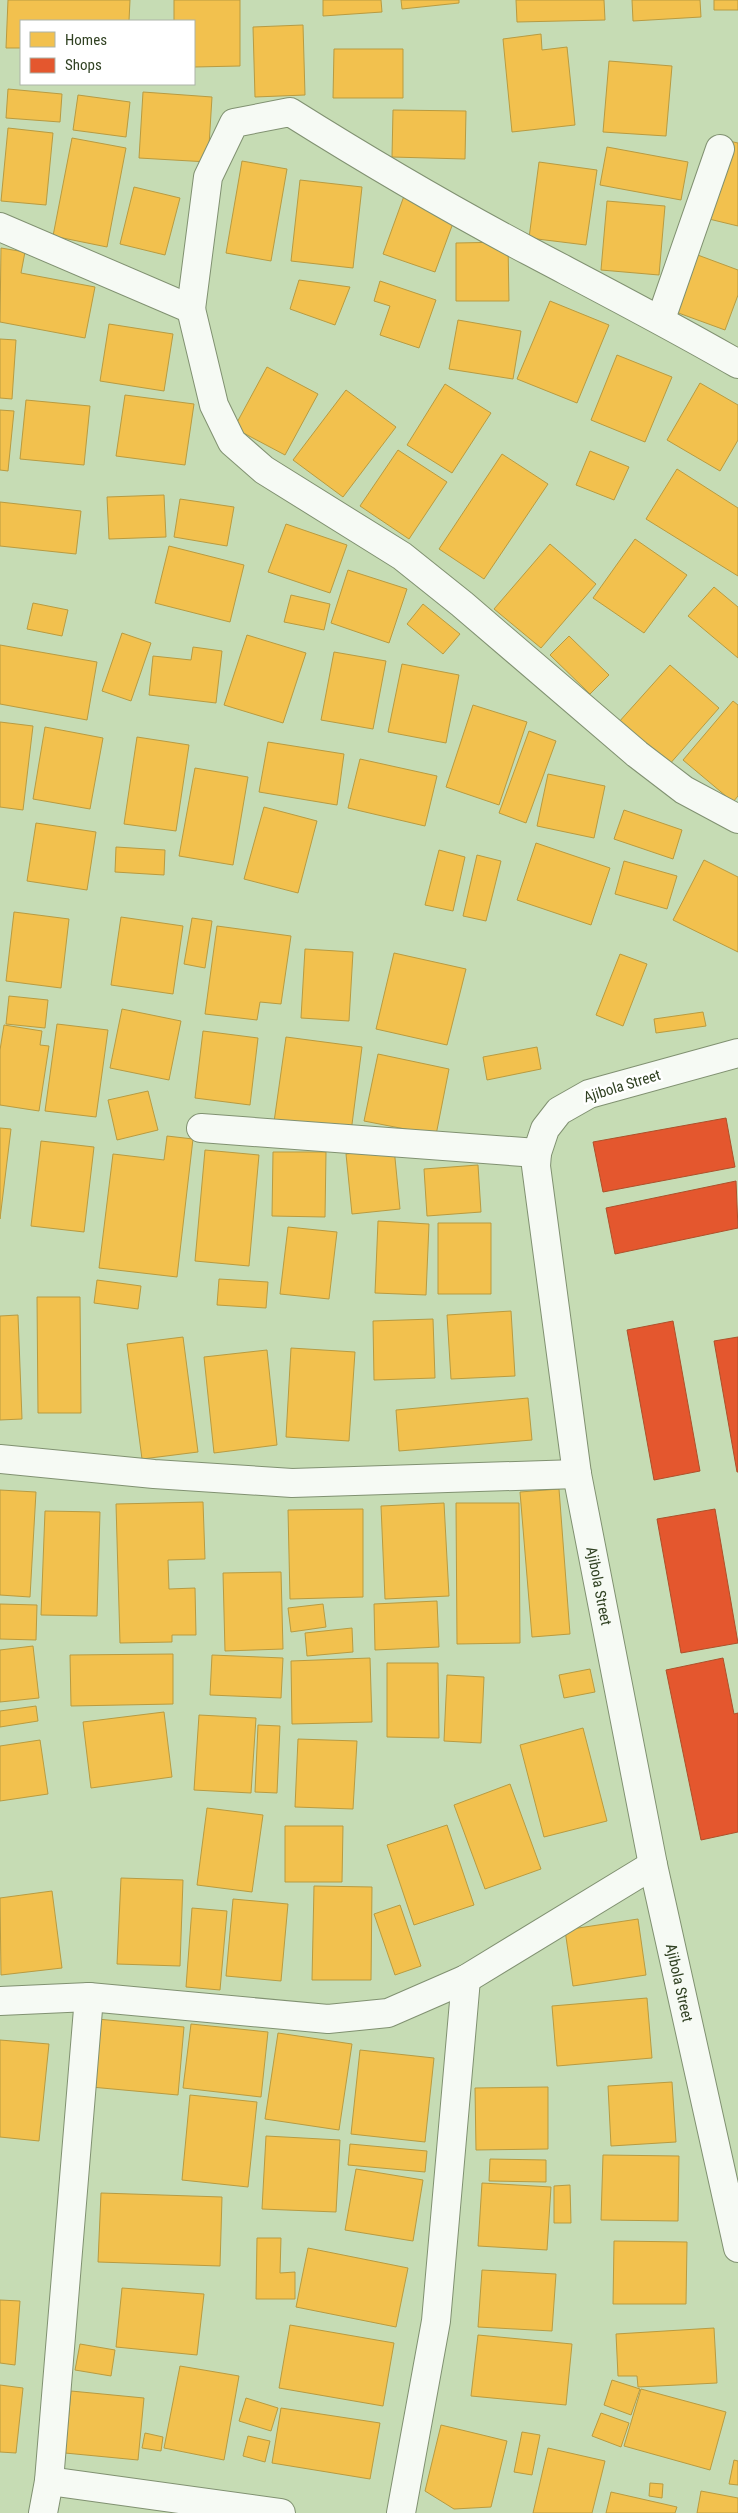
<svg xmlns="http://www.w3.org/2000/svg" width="738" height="2513" font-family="'Roboto Condensed',sans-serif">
  <rect width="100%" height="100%" fill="#c6dcb4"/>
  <path fill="#f2c14e" stroke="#b89b41" d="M 8,0 L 130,0 L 129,21 L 21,21 L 21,48 L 6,48 Z
    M 174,0 L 240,0 L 240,66 L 194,67 L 194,21 L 174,21 Z
    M 323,0 L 381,0 L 382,12 L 323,16 Z
    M 401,0 L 459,0 L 459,3 L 402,9 Z
    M 516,0 L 604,0 L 605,20 L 517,22 Z
    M 632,0 L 700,0 L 701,17 L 633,21 Z
    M 714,0 L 738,0 L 738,10 L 714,10 Z
    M 303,25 L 305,95 L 255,97 L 253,27 Z
    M 541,34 L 542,50 L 567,47 L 575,125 L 512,132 L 503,39 Z
    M 334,49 L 403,49 L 403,98 L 333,98 Z
    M 609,61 L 672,66 L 666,136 L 603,132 Z
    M 8,89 L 62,94 L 60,122 L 6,118 Z
    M 143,92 L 212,97 L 208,162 L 139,158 Z
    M 78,95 L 130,102 L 126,137 L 73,130 Z
    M 393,110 L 466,111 L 465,159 L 392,157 Z
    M 8,128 L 53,133 L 46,205 L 1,201 Z
    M 72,138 L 126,148 L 107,247 L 53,236 Z
    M 729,141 L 738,143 L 738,226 L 709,219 Z
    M 607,147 L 688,162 L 681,200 L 600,185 Z
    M 242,161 L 287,169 L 271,261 L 226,253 Z
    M 539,162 L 597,170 L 586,245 L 529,238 Z
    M 300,180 L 362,187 L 353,268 L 291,261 Z
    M 134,187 L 180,198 L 165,255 L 120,244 Z
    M 404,196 L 456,215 L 435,272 L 383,254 Z
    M 607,201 L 665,206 L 659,275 L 601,270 Z
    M 508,242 L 509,301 L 456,301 L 456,243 Z
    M 1,248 L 25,252 L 21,273 L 95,287 L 85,338 L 0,322 Z
    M 695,254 L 738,270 L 738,295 L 725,330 L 673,311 Z
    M 299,280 L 350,287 L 335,325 L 290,309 Z
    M 380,281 L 436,300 L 419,348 L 380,335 L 390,306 L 374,301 Z
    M 550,301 L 609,325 L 577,403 L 517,379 Z
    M 458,320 L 521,331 L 513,379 L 449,369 Z
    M 109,324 L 173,334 L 164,391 L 100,381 Z
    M 0,339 L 16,340 L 12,399 L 0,398 Z
    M 617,355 L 672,377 L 645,442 L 591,420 Z
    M 267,367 L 318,394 L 285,455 L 234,428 Z
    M 700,383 L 738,405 L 738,440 L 720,471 L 667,440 Z
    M 445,384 L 491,413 L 452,473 L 407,445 Z
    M 346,390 L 396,427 L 343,497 L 293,460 Z
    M 125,395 L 194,404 L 185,465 L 116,456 Z
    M 26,400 L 90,406 L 84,465 L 20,459 Z
    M 0,410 L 14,411 L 8,471 L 0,470 Z
    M 398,450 L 447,482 L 409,539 L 360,506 Z
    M 590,451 L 629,467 L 614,500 L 576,485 Z
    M 502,454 L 548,484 L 484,579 L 439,549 Z
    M 677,469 L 738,508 L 738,576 L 646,519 Z
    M 164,495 L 166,537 L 109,539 L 107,497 Z
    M 180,499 L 234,507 L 227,546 L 174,537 Z
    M 0,502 L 81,511 L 76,554 L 0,546 Z
    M 286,524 L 347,545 L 330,593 L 268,572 Z
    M 635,539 L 687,575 L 644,633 L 593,598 Z
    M 550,544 L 596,584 L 541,648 L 494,609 Z
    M 169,546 L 244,565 L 230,622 L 155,603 Z
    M 348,570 L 407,589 L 389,643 L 331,623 Z
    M 714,587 L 738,607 L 738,658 L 688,616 Z
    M 291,595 L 330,604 L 324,630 L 284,622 Z
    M 33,603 L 68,610 L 62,636 L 27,629 Z
    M 423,604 L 460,634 L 443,654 L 407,624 Z
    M 122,633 L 151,643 L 131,701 L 102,691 Z
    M 247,635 L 306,653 L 283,723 L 224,705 Z
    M 569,636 L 609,675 L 590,694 L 550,655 Z
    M 0,645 L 97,662 L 87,720 L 0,704 Z
    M 193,647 L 222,651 L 216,703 L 149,695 L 153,656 L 191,660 Z
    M 334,652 L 386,661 L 373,729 L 321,720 Z
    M 402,664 L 459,675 L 446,743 L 388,732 Z
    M 670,665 L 719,708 L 668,766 L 618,723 Z
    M 733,701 L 738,705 L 738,796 L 733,802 L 683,760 Z
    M 473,705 L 527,722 L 499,805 L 446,787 Z
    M 0,722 L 33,726 L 23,810 L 0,807 Z
    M 45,727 L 103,738 L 90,809 L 33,799 Z
    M 529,731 L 556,741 L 526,823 L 499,813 Z
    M 137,737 L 189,745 L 176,831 L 124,824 Z
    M 268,742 L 344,754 L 337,805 L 259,792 Z
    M 360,759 L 437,776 L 425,826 L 348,808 Z
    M 195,768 L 248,777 L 233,865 L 179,856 Z
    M 548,774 L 605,786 L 594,838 L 537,826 Z
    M 264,807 L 317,821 L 298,893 L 244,879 Z
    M 624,810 L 682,830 L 673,859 L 614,839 Z
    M 36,823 L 96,832 L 87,890 L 27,881 Z
    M 536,843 L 610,868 L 591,925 L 517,900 Z
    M 116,847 L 165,850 L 164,875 L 115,872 Z
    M 439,850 L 465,857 L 453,911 L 425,905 Z
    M 477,855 L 501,861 L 486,921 L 463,916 Z
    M 704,860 L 738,877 L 738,952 L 673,920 Z
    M 624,861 L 677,876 L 667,909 L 615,894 Z
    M 14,912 L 69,919 L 61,988 L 6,981 Z
    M 121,917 L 183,926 L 173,994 L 111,985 Z
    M 192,918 L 212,921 L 205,968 L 184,964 Z
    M 217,926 L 291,936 L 281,1004 L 260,1002 L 257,1020 L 205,1014 Z
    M 305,949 L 353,952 L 349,1021 L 301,1018 Z
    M 394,953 L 466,969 L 447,1045 L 376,1029 Z
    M 620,954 L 647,964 L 623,1026 L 596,1015 Z
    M 9,996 L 48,1000 L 45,1028 L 6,1024 Z
    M 122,1009 L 181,1021 L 169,1080 L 110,1068 Z
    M 703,1012 L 706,1026 L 656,1033 L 654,1019 Z
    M 57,1024 L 108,1030 L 96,1117 L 45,1111 Z
    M 4,1025 L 42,1031 L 40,1045 L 49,1046 L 39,1111 L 0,1105 L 0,1050 Z
    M 203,1031 L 258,1038 L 250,1105 L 195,1098 Z
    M 286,1037 L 362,1047 L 351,1132 L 274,1122 Z
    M 537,1047 L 541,1069 L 487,1080 L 483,1057 Z
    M 378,1054 L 449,1069 L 436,1135 L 364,1121 Z
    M 148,1091 L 158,1130 L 117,1140 L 108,1100 Z
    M 0,1128 L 11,1129 L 0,1219 Z
    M 167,1136 L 193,1139 L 177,1277 L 99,1268 L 113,1154 L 164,1160 Z
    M 41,1141 L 94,1147 L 84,1232 L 31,1226 Z
    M 394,1148 L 400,1209 L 352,1214 L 346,1154 Z
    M 205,1150 L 259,1155 L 249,1266 L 195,1261 Z
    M 273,1152 L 326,1152 L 325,1217 L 272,1216 Z
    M 478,1165 L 481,1212 L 427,1216 L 424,1169 Z
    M 378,1221 L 429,1224 L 426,1295 L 375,1293 Z
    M 438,1223 L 491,1223 L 491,1294 L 438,1294 Z
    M 288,1227 L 337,1232 L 329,1299 L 280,1294 Z
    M 219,1279 L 268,1282 L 266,1308 L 217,1305 Z
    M 97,1280 L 141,1286 L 138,1309 L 94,1303 Z
    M 37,1297 L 80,1297 L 81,1413 L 38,1413 Z
    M 511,1311 L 515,1376 L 451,1379 L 447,1315 Z
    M 18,1315 L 22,1419 L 0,1420 L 0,1316 Z
    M 433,1319 L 435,1378 L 374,1380 L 373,1321 Z
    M 183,1337 L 198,1452 L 142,1459 L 127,1344 Z
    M 291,1348 L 355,1352 L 349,1441 L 286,1437 Z
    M 267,1350 L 277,1445 L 214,1453 L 204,1357 Z
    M 528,1398 L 532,1440 L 399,1451 L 396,1410 Z
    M 559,1489 L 570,1634 L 532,1637 L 520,1492 Z
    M 0,1490 L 36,1492 L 30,1597 L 0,1595 Z
    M 203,1502 L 205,1559 L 168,1560 L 169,1589 L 195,1588 L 196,1635 L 172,1635 L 172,1642 L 120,1643 L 116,1504 Z
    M 444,1503 L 449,1596 L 385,1599 L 381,1506 Z
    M 456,1503 L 519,1503 L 520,1643 L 457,1644 Z
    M 363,1509 L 363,1597 L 290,1599 L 288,1510 Z
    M 45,1511 L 100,1512 L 97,1616 L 41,1615 Z
    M 281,1572 L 283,1649 L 225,1651 L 223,1573 Z
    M 437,1601 L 439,1647 L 375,1650 L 374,1604 Z
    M 0,1604 L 37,1605 L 36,1640 L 0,1639 Z
    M 323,1604 L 326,1627 L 291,1632 L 288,1608 Z
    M 352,1628 L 353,1652 L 307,1656 L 305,1633 Z
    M 33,1646 L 39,1698 L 0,1702 L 0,1650 Z
    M 173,1654 L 173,1704 L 71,1706 L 70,1655 Z
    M 212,1655 L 283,1658 L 281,1698 L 210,1695 Z
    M 370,1658 L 372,1722 L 292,1724 L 291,1661 Z
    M 387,1663 L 438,1663 L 439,1738 L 387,1737 Z
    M 590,1669 L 595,1692 L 564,1698 L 559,1675 Z
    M 447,1675 L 484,1677 L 481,1743 L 444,1741 Z
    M 36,1706 L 38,1721 L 0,1727 L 0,1711 Z
    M 164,1712 L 172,1777 L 91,1788 L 83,1722 Z
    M 199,1715 L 256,1718 L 251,1793 L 194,1790 Z
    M 258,1725 L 280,1726 L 277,1793 L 255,1792 Z
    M 583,1728 L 607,1821 L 544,1837 L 520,1745 Z
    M 298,1739 L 357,1741 L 353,1809 L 295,1807 Z
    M 40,1740 L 48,1794 L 0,1801 L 0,1746 Z
    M 510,1784 L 541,1869 L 485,1889 L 454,1805 Z
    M 207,1808 L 263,1815 L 252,1892 L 197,1885 Z
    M 447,1825 L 474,1905 L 414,1925 L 387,1845 Z
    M 285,1826 L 343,1826 L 342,1882 L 285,1882 Z
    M 121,1878 L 183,1880 L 180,1966 L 117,1964 Z
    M 314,1886 L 372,1887 L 371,1980 L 312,1980 Z
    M 52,1891 L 62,1968 L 1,1975 L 0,1898 Z
    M 233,1899 L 288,1904 L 281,1981 L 226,1976 Z
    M 400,1905 L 421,1966 L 395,1975 L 374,1914 Z
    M 192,1908 L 227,1911 L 220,1990 L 186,1987 Z
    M 638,1919 L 646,1975 L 573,1986 L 565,1930 Z
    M 647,1998 L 652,2058 L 557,2066 L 552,2006 Z
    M 97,2019 L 184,2027 L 178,2095 L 91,2087 Z
    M 191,2024 L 268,2032 L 261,2097 L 183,2088 Z
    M 278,2033 L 352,2044 L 339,2130 L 265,2119 Z
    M 0,2040 L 49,2044 L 39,2141 L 0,2137 Z
    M 360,2050 L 434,2058 L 425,2142 L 351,2134 Z
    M 672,2082 L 676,2142 L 611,2146 L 608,2086 Z
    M 548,2087 L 548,2149 L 476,2150 L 475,2088 Z
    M 190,2095 L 257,2102 L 248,2187 L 182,2180 Z
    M 266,2136 L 340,2140 L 336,2212 L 262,2209 Z
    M 350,2144 L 427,2151 L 425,2172 L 348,2165 Z
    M 603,2155 L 679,2156 L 678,2221 L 601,2220 Z
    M 490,2159 L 546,2160 L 546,2182 L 489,2181 Z
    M 356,2169 L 423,2180 L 413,2241 L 345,2230 Z
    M 482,2183 L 551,2187 L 547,2250 L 478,2246 Z
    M 570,2185 L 571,2223 L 554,2223 L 554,2186 Z
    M 101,2193 L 222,2197 L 220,2266 L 98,2262 Z
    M 257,2238 L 281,2238 L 280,2273 L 295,2272 L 295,2299 L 256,2299 Z
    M 614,2241 L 687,2242 L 686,2304 L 613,2304 Z
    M 308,2248 L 408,2268 L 396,2327 L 296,2307 Z
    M 482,2270 L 556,2274 L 552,2331 L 478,2327 Z
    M 122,2288 L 204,2294 L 197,2355 L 116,2347 Z
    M 0,2300 L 20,2301 L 15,2365 L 0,2363 Z
    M 290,2325 L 394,2343 L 383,2406 L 279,2388 Z
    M 714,2328 L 717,2383 L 638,2387 L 637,2376 L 618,2376 L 616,2334 Z
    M 478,2335 L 572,2344 L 566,2405 L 471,2396 Z
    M 80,2344 L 115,2350 L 111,2376 L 75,2370 Z
    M 180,2366 L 239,2376 L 224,2460 L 164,2448 Z
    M 612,2380 L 640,2389 L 631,2415 L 604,2405 Z
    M 0,2385 L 23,2388 L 16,2453 L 0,2452 Z
    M 641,2389 L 726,2412 L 710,2470 L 624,2446 Z
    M 71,2391 L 144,2398 L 138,2460 L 65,2453 Z
    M 246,2398 L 278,2408 L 271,2431 L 239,2421 Z
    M 281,2408 L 380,2423 L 370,2479 L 272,2463 Z
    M 601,2413 L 629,2423 L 621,2447 L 592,2436 Z
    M 441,2425 L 507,2441 L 491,2507 L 454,2509 L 425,2491 Z
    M 522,2432 L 540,2435 L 532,2475 L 514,2472 Z
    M 145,2433 L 163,2437 L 161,2451 L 142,2448 Z
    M 248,2436 L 270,2441 L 265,2462 L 243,2456 Z
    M 548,2448 L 605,2461 L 592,2513 L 533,2513 Z
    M 734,2460 L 738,2461 L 738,2485 L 729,2484 Z
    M 650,2483 L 663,2484 L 662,2498 L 649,2496 Z
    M 701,2491 L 738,2498 L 738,2513 L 697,2513 Z
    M 611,2492 L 677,2507 L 675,2513 L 606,2513 Z"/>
  <path fill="#e4572e" stroke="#ae502a" d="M 726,1118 L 735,1167 L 603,1192 L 593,1142 Z
    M 736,1181 L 738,1228 L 615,1254 L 606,1208 Z
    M 673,1321 L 700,1471 L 654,1480 L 627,1330 Z
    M 738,1337 L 738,1472 L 737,1472 L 714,1341 Z
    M 715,1509 L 738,1643 L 681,1653 L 657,1519 Z
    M 723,1658 L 734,1714 L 738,1713 L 738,1832 L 701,1840 L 666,1670 Z"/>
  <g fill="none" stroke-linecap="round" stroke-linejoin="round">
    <g stroke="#809171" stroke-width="30">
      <g id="minor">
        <path d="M 0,227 L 191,309 L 214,405 L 232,442 L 264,470 L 402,556 L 462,604 L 637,754 L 684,790 L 738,819"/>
        <path d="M 191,309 L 208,177 L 234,123 L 290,112 C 368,161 448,208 529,251 C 599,288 669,324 738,364"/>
        <path d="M 661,319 L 720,149"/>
        <path id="s1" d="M 738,1053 L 589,1094 L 559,1111 L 545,1129 L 537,1153 L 536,1166 L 577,1474 L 653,1865 L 738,2248"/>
        <path d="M 201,1128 L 537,1153"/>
        <path d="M 0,1459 L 154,1474 L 292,1483 L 577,1474"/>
        <path d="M 0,2001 L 89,1997 L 328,2019 L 388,2013 L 466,1979 L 653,1865"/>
        <path d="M 49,2481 L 281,2513"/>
        <path d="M 43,2513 L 49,2481 L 89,1997"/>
        <path d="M 401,2513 L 436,2321 L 466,1979"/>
      </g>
    </g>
    <use href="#minor" stroke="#f6faf4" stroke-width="28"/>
  </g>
  <g text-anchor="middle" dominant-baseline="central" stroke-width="5" stroke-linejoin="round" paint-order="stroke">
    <g font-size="15" fill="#304122" stroke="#fff">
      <text transform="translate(622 1086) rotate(-17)">Ajibola Street</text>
      <text stroke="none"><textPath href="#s1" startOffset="675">Ajibola Street</textPath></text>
      <text stroke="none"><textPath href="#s1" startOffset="1080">Ajibola Street</textPath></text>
    </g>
  </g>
  <rect x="20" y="20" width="175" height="65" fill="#ffffff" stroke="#acb3a7"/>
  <rect x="30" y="32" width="25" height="15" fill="#f2c14e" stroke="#acb3a7"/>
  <text x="65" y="45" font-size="15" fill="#304122">Homes</text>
  <rect x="30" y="58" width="25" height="15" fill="#e4572e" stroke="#acb3a7"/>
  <text x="65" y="70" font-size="15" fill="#304122">Shops</text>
</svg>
